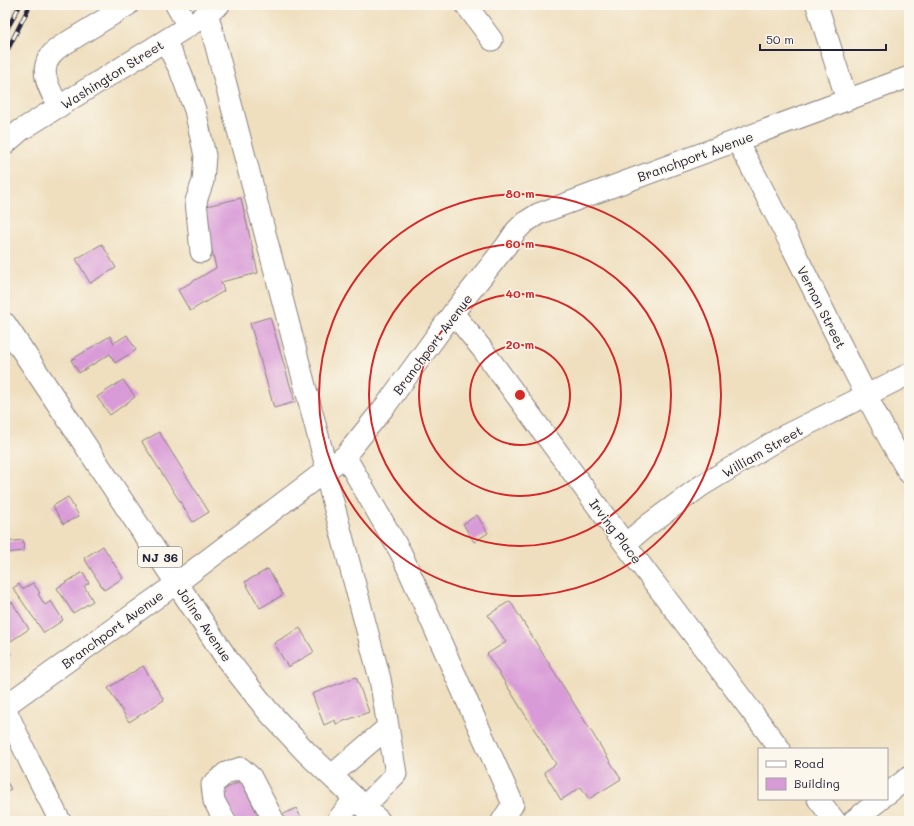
<svg xmlns="http://www.w3.org/2000/svg" width="914" height="826" font-family="Mali,sans-serif">
  <rect width="100%" height="100%" fill="#fbf7ec"/>
  <filter id="ink" filterUnits="userSpaceOnUse"><feTurbulence type="fractalNoise" baseFrequency=".025" numOctaves="2"/><feDisplacementMap in="SourceGraphic" scale="8" xChannelSelector="R" yChannelSelector="G"/><feConvolveMatrix kernelMatrix="1 2 1 2 8 2 1 2 1" color-interpolation-filters="sRGB"/></filter>
  <filter id="wash" filterUnits="userSpaceOnUse"><feTurbulence type="fractalNoise" baseFrequency=".012" numOctaves="4" result="noise"/><feDisplacementMap in="SourceGraphic" scale="16" xChannelSelector="R" yChannelSelector="G"/><feGaussianBlur stdDeviation="0.9" result="paint"/><feColorMatrix in="noise" values="0 0 0 0 0 0 0 0 0 0 0 0 0 0 0 0 0 1.4 0 .05"/><feComposite in="paint" operator="in"/></filter>
  <g filter="url(#wash)">
    <rect width="100%" height="100%" fill="#efdfbf"/>
    <g id="blocks">
      <path fill="#d99bd8" d="M 241,198 L 258,273 L 221,282 L 224,291 L 190,311 L 178,290 L 216,268 L 202,207 Z
        M 102,244 L 116,268 L 90,283 L 76,259 Z
        M 270,317 L 295,402 L 274,408 L 250,323 Z
        M 127,335 L 136,350 L 115,363 L 110,354 L 79,373 L 71,360 L 110,336 L 114,343 Z
        M 123,380 L 135,397 L 110,415 L 97,397 Z
        M 159,432 L 209,512 L 193,522 L 142,442 Z
        M 68,497 L 79,516 L 63,524 L 53,506 Z
        M 477,515 L 488,533 L 474,542 L 463,524 Z
        M 23,540 L 24,551 L 5,553 L 5,542 Z
        M 103,546 L 123,578 L 104,590 L 84,558 Z
        M 268,569 L 283,595 L 260,608 L 245,582 Z
        M 83,572 L 89,583 L 84,586 L 93,601 L 73,613 L 57,588 Z
        M 33,583 L 40,593 L 38,594 L 45,605 L 51,601 L 63,620 L 44,633 L 13,588 L 19,584 L 22,589 Z
        M 510,601 L 621,779 L 589,799 L 581,787 L 561,800 L 544,772 L 556,764 L 487,654 L 506,642 L 488,615 Z
        M 12,602 L 29,629 L 11,641 L 9,638 L 5,640 L 5,606 Z
        M 300,628 L 314,652 L 288,667 L 274,643 Z
        M 5,647 L 11,655 L 5,659 Z
        M 143,666 L 164,700 L 129,722 L 108,688 Z
        M 356,677 L 369,712 L 336,724 L 335,720 L 324,725 L 312,694 Z
        M 5,779 L 11,789 L 5,792 Z
        M 241,781 L 261,821 L 233,821 L 219,792 Z
        M 296,808 L 303,821 L 285,821 L 282,815 Z"/>
    </g>
  </g>
  <g filter="url(#ink)">
    <use href="#blocks" fill-opacity="0" stroke="#88807d" stroke-width="1"/>
    <g fill="none" stroke-linecap="round" stroke-linejoin="round">
      <g stroke="#88807d" stroke-width="23">
        <path id="minor" d="M 176,5 L 188,26
          M 466,5 L 492,40
          M 817,5 L 847,100
          M 207,12 L 327,470
          M 165,41 L 180,70 L 195,110 L 205,156 L 203,181 L 196,201 L 201,252
          M 59,107 C 48,87 35,66 58,48 L 128,5
          M 737,141 C 774,208 807,278 842,347 C 863,389 884,432 909,473
          M 5,144 L 21,130 L 203,17 L 207,12 L 219,5
          M 453,313 L 483,350 L 625,544 L 780,749
          M 345,456 L 401,553 L 513,804 L 502,821
          M 325,472 L 380,679 L 396,774 L 364,807
          M 625,544 L 648,525 L 701,486 L 782,437 L 909,374
          M 5,706 L 177,583 L 345,456 L 386,405 L 453,313 L 506,246 L 516,231 L 524,223 L 538,214 L 909,77
          M 5,708 L 30,762 L 60,821
          M 331,776 L 388,727
          M 887,794 L 909,777
          M 818,799 L 835,821
          M 225,821 L 214,801 L 212,785 L 226,773 L 241,768 L 251,777 L 274,821
          M 337,821 L 355,798
          M 853,821 L 881,799"/>
      </g>
      <g stroke="#88807d" stroke-width="24">
        <path id="major" d="M 5,324 L 227,659 L 268,711 L 306,752 L 379,821"/>
      </g>
      <use href="#minor" stroke="#fff" stroke-width="21"/>
      <use href="#major" stroke="#fff" stroke-width="22"/>
      <g stroke="#22223b" stroke-width="4.5">
        <path id="rail" d="M 5,33 L 20,5
          M 5,55 L 30,5"/>
      </g>
      <use href="#rail" stroke="#fbf7ec" stroke-width="3" stroke-dasharray="9" stroke-linecap="butt"/>
    </g>
  </g>
  <g fill="none" stroke="#d62828" stroke-width="2">
    <circle cx="520" cy="395" r="50"/>
    <circle cx="520" cy="395" r="101"/>
    <circle cx="520" cy="395" r="151"/>
    <circle cx="520" cy="395" r="201"/>
  </g>
  <g text-anchor="middle" dominant-baseline="central" stroke-width="3" stroke-linejoin="round" paint-order="stroke">
    <rect fill="#fbf7ec" stroke="#636270" stroke-width="1" x="138" y="547" width="44" height="20" rx="3"/>
    <g font-size="12" font-weight="bold" fill="#22223b">
      <text x="160" y="557">NJ 36</text>
    </g>
    <g font-size="13" fill="#22223b" stroke="#fbf7ec">
      <text transform="translate(112 74) rotate(-32)">Washington Street</text>
      <text transform="translate(695 156) rotate(-20)">Branchport Avenue</text>
      <text transform="translate(822 307) rotate(63)">Vernon Street</text>
      <text transform="translate(432 344) rotate(-53)">Branchport Avenue</text>
      <text transform="translate(762 451) rotate(-30)">William Street</text>
      <text transform="translate(616 531) rotate(53)">Irving Place</text>
      <text transform="translate(205 624) rotate(56)">Joline Avenue</text>
      <text transform="translate(112 629) rotate(-36)">Branchport Avenue</text>
    </g>
  </g>
  <circle cx="520" cy="395" r="6" fill="#d62828" stroke="#fbf7ec" stroke-width="2"/>
  <g font-size="12" text-anchor="middle" font-weight="bold" fill="#d62828" stroke="#fbf7ec" stroke-width="3" stroke-linejoin="round" paint-order="stroke">
    <text x="520" y="198">80 m</text>
    <text x="520" y="248">60 m</text>
    <text x="520" y="298">40 m</text>
    <text x="520" y="349">20 m</text>
  </g>
  <rect width="914" height="826" fill="none" stroke="#fbf7ec" stroke-width="20"/>
  <rect x="758" y="748" width="130" height="52" fill="#fbf7ec" stroke="#a4a2a5"/>
  <rect x="766" y="761" width="20" height="6" fill="#ffffff" stroke="#a4a2a5"/>
  <text x="794" y="768" font-size="12" fill="#22223b">Road</text>
  <rect x="766" y="778" width="20" height="12" fill="#d99bd8" stroke="#a4a2a5"/>
  <text x="794" y="788" font-size="12" fill="#22223b">Building</text>
  <path d="M760 44v6h126v-6" fill="none" stroke="#22223b" stroke-width="2"/>
  <text x="766" y="44" font-size="12" fill="#22223b" stroke="#fbf7ec" stroke-width="3" paint-order="stroke">50 m</text>
</svg>
